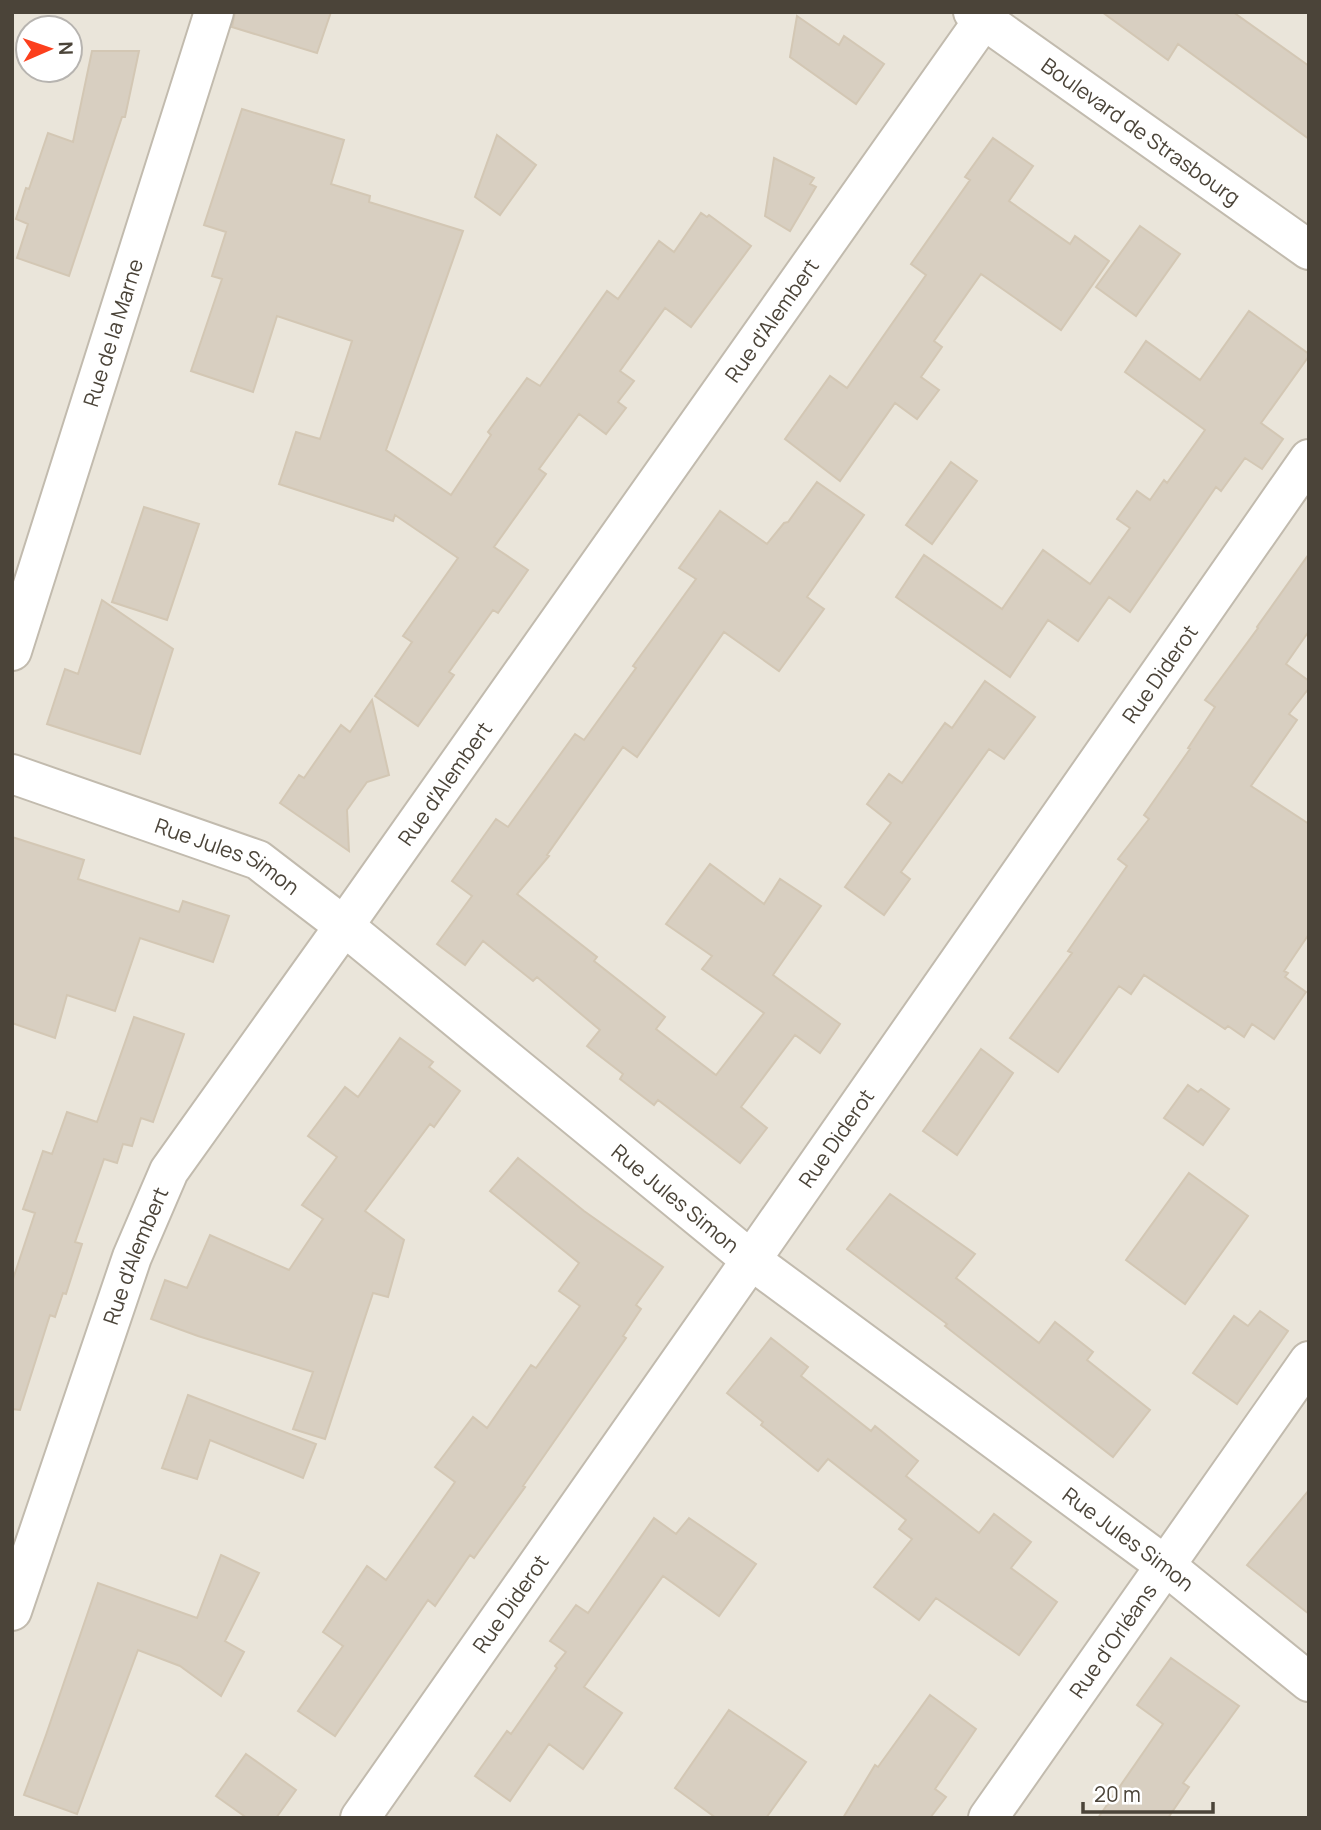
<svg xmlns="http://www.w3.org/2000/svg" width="1321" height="1830" font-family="Manrope,sans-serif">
  <rect width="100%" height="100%" fill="#f6f3ec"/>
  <path fill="#eae5da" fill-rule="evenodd" d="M 12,12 L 1309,12 L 1309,1818 L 12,1818 ZM 28,28 L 70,28 L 70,70 L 28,70 Z"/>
  <path fill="#d8cfc1" stroke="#d3c7b4" stroke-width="2" d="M 235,12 L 331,12 L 317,53 L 232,27 Z
    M 1102,12 L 1233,12 L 1309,66 L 1309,139 L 1178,44 L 1168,60 Z
    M 797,16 L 839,45 L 844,36 L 884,64 L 856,104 L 790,57 Z
    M 92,51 L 139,51 L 125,117 L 122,117 L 69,276 L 17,258 L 28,224 L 16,219 L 26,188 L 29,189 L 48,133 L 73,142 Z
    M 242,109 L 344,140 L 331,184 L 370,196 L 369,202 L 463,231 L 386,450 L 451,495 L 491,435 L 488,432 L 527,378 L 540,386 L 607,291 L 618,299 L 659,241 L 674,252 L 701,213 L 707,217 L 709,215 L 751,246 L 691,327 L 665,308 L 620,371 L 634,381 L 618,402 L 626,408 L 606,434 L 579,414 L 539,469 L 546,474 L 494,547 L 528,570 L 498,613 L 493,610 L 449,672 L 454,675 L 418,726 L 375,696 L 412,642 L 403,636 L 458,558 L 395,515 L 393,521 L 279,484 L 296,432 L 320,439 L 352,341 L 277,316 L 253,392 L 191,371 L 222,279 L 212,276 L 226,232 L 204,225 Z
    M 497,135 L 536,165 L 500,215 L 475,197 Z
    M 993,138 L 1033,166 L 1009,201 L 1070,244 L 1075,236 L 1109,261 L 1061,330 L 981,274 L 934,341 L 942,347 L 921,377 L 939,390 L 917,419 L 895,403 L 840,481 L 785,439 L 830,376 L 847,388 L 926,275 L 911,264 L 970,180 L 965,177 Z
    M 774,158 L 814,178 L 810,184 L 816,187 L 790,231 L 765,216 Z
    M 1140,226 L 1180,254 L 1136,316 L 1096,287 Z
    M 1249,311 L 1309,354 L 1309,356 L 1261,423 L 1283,439 L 1262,469 L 1245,458 L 1221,491 L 1216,487 L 1130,612 L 1109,597 L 1078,641 L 1048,620 L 1010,677 L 896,597 L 924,555 L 1002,609 L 1043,550 L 1090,584 L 1130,528 L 1117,519 L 1137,491 L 1150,500 L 1164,480 L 1167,483 L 1205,430 L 1125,372 L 1146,341 L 1200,380 Z
    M 951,462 L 977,481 L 932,544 L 906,525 Z
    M 817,482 L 864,515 L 807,597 L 824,609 L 779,671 L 724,632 L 637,757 L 623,747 L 547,855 L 549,856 L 517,894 L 597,957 L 594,961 L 665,1017 L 656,1029 L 716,1075 L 764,1013 L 702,969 L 712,956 L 666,924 L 710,864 L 764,904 L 780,879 L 821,906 L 773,975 L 840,1024 L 820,1053 L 795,1035 L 741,1107 L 767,1128 L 740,1163 L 658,1100 L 654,1105 L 620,1079 L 623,1074 L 587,1046 L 600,1030 L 537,977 L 533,981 L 483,941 L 465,965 L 437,944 L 472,896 L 452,881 L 496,819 L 508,827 L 575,734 L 584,740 L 636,668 L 633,666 L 696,579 L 679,568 L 720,511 L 767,544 L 784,523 L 788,522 Z
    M 144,507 L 199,524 L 167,620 L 112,602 Z
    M 1309,554 L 1309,631 L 1286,664 L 1309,681 L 1309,688 L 1289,714 L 1297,720 L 1251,786 L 1309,824 L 1309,934 L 1284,971 L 1288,973 L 1285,977 L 1306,992 L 1274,1039 L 1252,1024 L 1244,1037 L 1228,1026 L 1225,1029 L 1144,975 L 1131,994 L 1119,986 L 1058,1072 L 1010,1038 L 1072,953 L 1068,951 L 1127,866 L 1118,859 L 1149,819 L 1144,815 L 1190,749 L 1188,748 L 1215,707 L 1205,700 L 1258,628 L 1257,627 Z
    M 102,600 L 173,649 L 140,754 L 47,724 L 65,669 L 78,674 Z
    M 985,681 L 1035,717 L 1004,759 L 989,749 L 901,872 L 910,879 L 884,915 L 845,887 L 891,823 L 867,804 L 889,774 L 902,783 L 945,723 L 952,728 Z
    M 372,700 L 389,775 L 367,782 L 347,810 L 349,851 L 280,803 L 299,775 L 304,778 L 341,725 L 350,732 Z
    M 12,837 L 84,860 L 78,879 L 179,912 L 183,901 L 229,916 L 213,962 L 140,938 L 115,1011 L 67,995 L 55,1038 L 12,1023 Z
    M 134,1017 L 184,1034 L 153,1122 L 141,1118 L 132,1146 L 123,1144 L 117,1163 L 104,1159 L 75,1242 L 82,1244 L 66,1294 L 63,1293 L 55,1317 L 50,1315 L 20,1410 L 12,1409 L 12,1282 L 35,1213 L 23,1209 L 43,1151 L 52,1154 L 67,1112 L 97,1122 Z
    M 400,1038 L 433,1062 L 429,1067 L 460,1091 L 434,1127 L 430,1124 L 365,1211 L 404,1240 L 388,1297 L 373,1293 L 325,1439 L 293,1429 L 313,1372 L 198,1336 L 151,1319 L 165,1280 L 187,1288 L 210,1235 L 289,1270 L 323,1219 L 302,1205 L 337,1157 L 308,1136 L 345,1087 L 358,1097 Z
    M 981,1049 L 1013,1073 L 957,1155 L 923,1131 Z
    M 1188,1085 L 1198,1092 L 1201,1089 L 1229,1109 L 1203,1145 L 1164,1118 Z
    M 518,1158 L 584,1211 L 663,1267 L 636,1305 L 641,1309 L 623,1336 L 626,1338 L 523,1486 L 525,1487 L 474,1558 L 470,1555 L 435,1606 L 428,1600 L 335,1736 L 298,1711 L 343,1646 L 323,1632 L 367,1566 L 386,1580 L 455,1482 L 435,1467 L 473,1417 L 487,1428 L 531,1365 L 536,1368 L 580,1306 L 559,1291 L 579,1263 L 490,1191 Z
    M 1189,1173 L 1248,1216 L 1185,1304 L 1126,1260 Z
    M 890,1194 L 975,1254 L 956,1278 L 1039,1343 L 1055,1322 L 1093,1352 L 1087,1360 L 1150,1410 L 1113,1457 L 945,1326 L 947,1324 L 847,1249 Z
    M 1260,1311 L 1288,1331 L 1237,1404 L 1193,1373 L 1234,1316 L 1248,1326 Z
    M 771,1338 L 808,1367 L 801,1376 L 871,1431 L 875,1426 L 918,1461 L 906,1476 L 979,1533 L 994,1514 L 1031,1542 L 1011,1568 L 1057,1602 L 1019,1655 L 936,1598 L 919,1620 L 874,1587 L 912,1539 L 899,1529 L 906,1520 L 828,1459 L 818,1471 L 761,1425 L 763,1422 L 727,1393 Z
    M 188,1395 L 316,1444 L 303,1478 L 210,1440 L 197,1479 L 162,1468 Z
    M 1309,1490 L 1309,1614 L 1247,1565 Z
    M 654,1518 L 676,1534 L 689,1518 L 756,1564 L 719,1616 L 663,1576 L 584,1687 L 622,1713 L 583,1769 L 549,1744 L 510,1801 L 475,1776 L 507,1731 L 511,1734 L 557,1668 L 555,1666 L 566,1652 L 550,1641 L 576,1605 L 588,1613 Z
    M 221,1555 L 259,1573 L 225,1641 L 244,1652 L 221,1696 L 180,1666 L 138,1650 L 77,1814 L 24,1795 L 46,1735 L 98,1583 L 197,1618 Z
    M 1171,1658 L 1239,1706 L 1183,1783 L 1189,1787 L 1168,1818 L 1098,1818 L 1163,1724 L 1137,1705 Z
    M 930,1695 L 976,1729 L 935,1789 L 946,1797 L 930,1818 L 843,1818 L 875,1765 L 878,1767 Z
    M 729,1710 L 806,1762 L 766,1818 L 716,1818 L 675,1788 Z
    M 246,1754 L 296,1790 L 276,1818 L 247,1818 L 216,1796 Z"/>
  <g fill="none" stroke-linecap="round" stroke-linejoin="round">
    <g stroke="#c2bbae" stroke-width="42">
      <g id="minor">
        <path id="s1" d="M 973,12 L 1309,250"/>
        <path id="s2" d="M 12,651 L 214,12"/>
        <path id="s3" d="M 12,774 L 258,860 L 344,926 L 751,1260 L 1166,1566 L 1309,1682"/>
        <path id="s4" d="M 12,1611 L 132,1257 L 169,1171 L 344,926 L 989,12"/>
        <path id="s5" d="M 360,1818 L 751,1260 L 1309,459"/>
        <path id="s6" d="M 988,1818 L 1309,1361"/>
      </g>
    </g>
    <use href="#minor" stroke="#fff" stroke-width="38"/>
  </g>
  <g text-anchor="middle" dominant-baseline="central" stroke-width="7" stroke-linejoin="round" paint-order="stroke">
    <g font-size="21" fill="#4b4439" stroke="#fff">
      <text stroke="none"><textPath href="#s1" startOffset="206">Boulevard de Strasbourg</textPath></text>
      <text stroke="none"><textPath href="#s4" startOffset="1510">Rue d'Alembert</textPath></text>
      <text stroke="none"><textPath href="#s2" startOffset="334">Rue de la Marne</textPath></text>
      <text stroke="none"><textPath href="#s5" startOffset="1396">Rue Diderot</textPath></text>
      <text stroke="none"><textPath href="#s4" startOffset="943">Rue d'Alembert</textPath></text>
      <text stroke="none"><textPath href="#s3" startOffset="231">Rue Jules Simon</textPath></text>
      <text stroke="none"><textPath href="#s5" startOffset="830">Rue Diderot</textPath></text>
      <text stroke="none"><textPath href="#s3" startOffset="798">Rue Jules Simon</textPath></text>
      <text stroke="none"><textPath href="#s4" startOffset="376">Rue d'Alembert</textPath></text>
      <text stroke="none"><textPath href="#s3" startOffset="1365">Rue Jules Simon</textPath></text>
      <text stroke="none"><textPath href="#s5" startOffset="262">Rue Diderot</textPath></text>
      <text stroke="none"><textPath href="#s6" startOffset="217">Rue d'Orléans</textPath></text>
    </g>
  </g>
  <rect width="1321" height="1830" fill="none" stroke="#4b4439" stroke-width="28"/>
  <g transform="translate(49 49) rotate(88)"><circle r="33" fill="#ffffff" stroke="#b7b4b0" stroke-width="2"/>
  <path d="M0-5L12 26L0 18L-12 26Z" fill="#fc3f1d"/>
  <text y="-10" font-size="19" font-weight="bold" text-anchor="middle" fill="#4b4439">N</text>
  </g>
  <path d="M1083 1802v10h130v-10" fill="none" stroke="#4b4439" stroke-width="3.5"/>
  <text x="1094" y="1802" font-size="21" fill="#4b4439" stroke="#ffffff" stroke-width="5" paint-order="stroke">20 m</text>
</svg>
